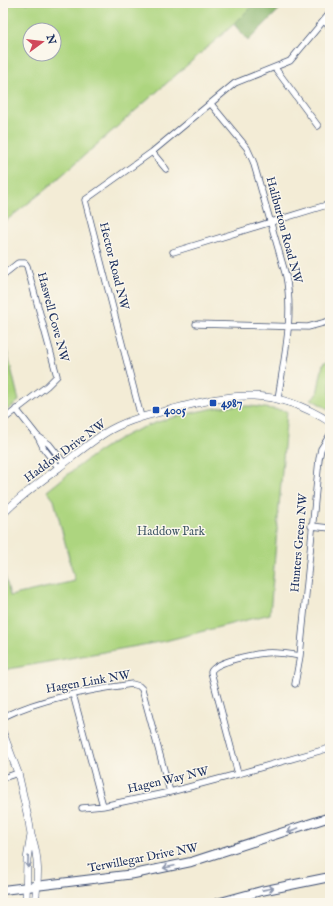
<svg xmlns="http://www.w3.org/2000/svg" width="333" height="906" font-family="'IM FELL English',serif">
  <rect width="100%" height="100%" fill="#fbf7ec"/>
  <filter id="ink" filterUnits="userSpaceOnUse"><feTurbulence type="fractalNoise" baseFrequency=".025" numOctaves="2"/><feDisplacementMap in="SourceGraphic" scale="8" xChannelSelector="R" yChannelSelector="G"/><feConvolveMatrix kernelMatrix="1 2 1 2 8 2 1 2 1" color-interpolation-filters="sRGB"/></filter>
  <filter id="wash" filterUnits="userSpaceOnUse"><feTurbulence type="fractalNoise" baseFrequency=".012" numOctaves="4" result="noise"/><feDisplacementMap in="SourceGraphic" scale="16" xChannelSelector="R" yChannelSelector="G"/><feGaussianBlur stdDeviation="0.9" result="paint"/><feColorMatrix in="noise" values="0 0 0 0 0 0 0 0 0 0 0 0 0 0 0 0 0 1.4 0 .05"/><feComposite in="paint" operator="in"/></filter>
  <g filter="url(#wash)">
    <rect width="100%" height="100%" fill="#f3ecd6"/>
    <path fill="#add57f" stroke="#64826e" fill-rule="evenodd" d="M 3,3 L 286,3 L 248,41 L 234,24 L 45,190 L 3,223 ZM 30,30 L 54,30 L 54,54 L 30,54 Z
      M 3,344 L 6,347 L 19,401 L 3,413 Z
      M 330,360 L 330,410 L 311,399 L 317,394 L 323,364 Z
      M 228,406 L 251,406 L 287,411 L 270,614 L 165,641 L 3,670 L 3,568 L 10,596 L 75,581 L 54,500 L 47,491 C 70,473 92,454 117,440 C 150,421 190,412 228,406 Z"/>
    <path fill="#8ab66e" stroke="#527266" d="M 255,3 L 286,3 L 248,41 L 234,24 Z"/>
  </g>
  <g filter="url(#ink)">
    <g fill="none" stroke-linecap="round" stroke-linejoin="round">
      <g stroke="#3b4b70" stroke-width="7">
        <path id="street" d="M 324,21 L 330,27
          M 275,68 L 318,126
          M 211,104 L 247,148 L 253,161 L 286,276 C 294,317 284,358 278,399
          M 152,152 L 166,169
          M 173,252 L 330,204
          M 3,275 L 18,263 L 25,263 L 27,266 L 57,376 L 47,386 L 3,420
          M 196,324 L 308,327 L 330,321
          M 16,409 L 38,437 L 44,449 L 59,468
          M 141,417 L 85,200 L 152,152 L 235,83 L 290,61 L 330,13
          M 330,435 L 321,449 L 319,459 L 300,656 C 289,654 277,652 265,653 C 254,654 214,662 211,672 L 238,774 L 330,748
          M 39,437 L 49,444 L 64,463
          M 311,526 L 330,528
          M 295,684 L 300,656
          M 73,694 L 103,806 L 170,792 L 238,774
          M 3,717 C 44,697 88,691 132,684 L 139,686 L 142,689 L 170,792
          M 3,778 L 18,773
          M 82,808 L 103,806"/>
      </g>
      <g stroke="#3b4b70" stroke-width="8">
        <path id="secondary" d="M 3,514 C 19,497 38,484 57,469 C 74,456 91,441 110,430 C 130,419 152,414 173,409 C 234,393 274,386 330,422
          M 3,733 L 18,773 L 29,822 L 31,835 L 27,859 L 26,903
          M 31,835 C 40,858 38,879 35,903"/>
      </g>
      <g stroke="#3b4b70" stroke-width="10">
        <path id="primary" d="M 3,890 L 134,874 L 191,862 L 330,817
          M 217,903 L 261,891 L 330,877"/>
      </g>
      <use href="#street" stroke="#fff" stroke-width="5.5"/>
      <use href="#secondary" stroke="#fff" stroke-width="7"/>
      <use href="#primary" stroke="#fff" stroke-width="8"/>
    </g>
    <defs><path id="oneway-shaft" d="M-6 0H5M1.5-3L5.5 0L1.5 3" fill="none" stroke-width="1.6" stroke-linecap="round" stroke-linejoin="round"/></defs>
    <g stroke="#8d97ae">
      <use href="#oneway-shaft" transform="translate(293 830) rotate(161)"/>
      <use href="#oneway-shaft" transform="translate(28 862) rotate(92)"/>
      <use href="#oneway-shaft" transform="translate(169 867) rotate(168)"/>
      <use href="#oneway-shaft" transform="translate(268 889) rotate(-11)"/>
    </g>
  </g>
  <g fill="#1a4fb4" stroke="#fbf7ec" stroke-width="1.5">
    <rect x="209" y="399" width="8" height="8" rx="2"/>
    <rect x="152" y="406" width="8" height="8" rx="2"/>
  </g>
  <g text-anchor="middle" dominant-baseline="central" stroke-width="3" stroke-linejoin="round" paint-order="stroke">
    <g font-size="12" fill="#1b2f5e" stroke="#fbf7ec">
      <text transform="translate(284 230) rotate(75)">Haliburton Road NW</text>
      <text transform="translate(114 266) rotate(76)">Hector Road NW</text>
      <text transform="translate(53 317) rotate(75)">Haswell Cove NW</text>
      <text transform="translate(65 451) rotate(-36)">Haddow Drive NW</text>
      <text transform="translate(299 543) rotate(-85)">Hunters Green NW</text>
      <text transform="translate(88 682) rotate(-10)">Hagen Link NW</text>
      <text transform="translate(168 780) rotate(-13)">Hagen Way NW</text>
      <text transform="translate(143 858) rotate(-11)">Terwillegar Drive NW</text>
    </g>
    <g font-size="12" font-weight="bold" fill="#164399" stroke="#fbf7ec" text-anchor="start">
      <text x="221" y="403">4987</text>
      <text x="164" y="410">4005</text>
    </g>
    <g font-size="12" fill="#405866" stroke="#fbf7ec">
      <text x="171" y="531">Haddow Park</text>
    </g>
  </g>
  <rect width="333" height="906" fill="none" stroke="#fbf7ec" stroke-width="16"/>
  <g transform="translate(42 42) rotate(75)"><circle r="19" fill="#fbf7ec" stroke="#a1a7b3"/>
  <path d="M0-3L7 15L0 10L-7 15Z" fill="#d1495b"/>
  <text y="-6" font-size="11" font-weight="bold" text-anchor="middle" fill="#1b2f5e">N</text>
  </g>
</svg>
